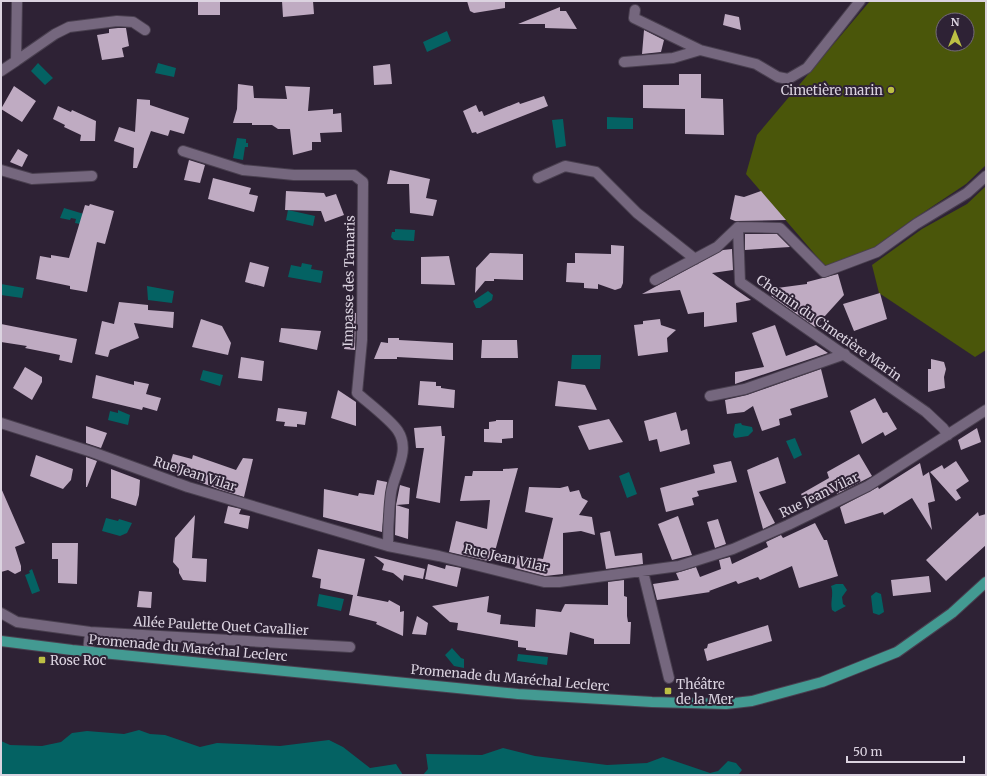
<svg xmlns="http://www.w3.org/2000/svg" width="987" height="776" font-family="Merriweather,serif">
  <rect width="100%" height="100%" fill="#2e2235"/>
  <path fill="#4a560a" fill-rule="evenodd" d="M 870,1 L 986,1 L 986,165 L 966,184 L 909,222 L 872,249 L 825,266 L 746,174 L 757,135 ZM 943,20 L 967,20 L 967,44 L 943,44 Z
    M 986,186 L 986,350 L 975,357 L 879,293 L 872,265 L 922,229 L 967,204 Z"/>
  <path fill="#046263" d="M 447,31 L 451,41 L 427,52 L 423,42 Z
    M 38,63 L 53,78 L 45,85 L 31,71 Z
    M 158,63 L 176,68 L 174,77 L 155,73 Z
    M 607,117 L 633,118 L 633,129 L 607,129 Z
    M 563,119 L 566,146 L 556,148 L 552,120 Z
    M 237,138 L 246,139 L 246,143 L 248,143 L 248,147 L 245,147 L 243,160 L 233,158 Z
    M 64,208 L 84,214 L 80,224 L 75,223 L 76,219 L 71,218 L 70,220 L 60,218 Z
    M 288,210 L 315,216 L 313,226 L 286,220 Z
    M 395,229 L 415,230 L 414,241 L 394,240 L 391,237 L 392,232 L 395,232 Z
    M 302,263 L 312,265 L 311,269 L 323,271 L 321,283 L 288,277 L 291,265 L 301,267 Z
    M 1,284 L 24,288 L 22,298 L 1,295 Z
    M 147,286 L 174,291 L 172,303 L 148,300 Z
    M 488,291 L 493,295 L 492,300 L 480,308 L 476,308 L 473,301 Z
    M 572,355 L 601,355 L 600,369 L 571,369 Z
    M 203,370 L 223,375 L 220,386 L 200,380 Z
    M 118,410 L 130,415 L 128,425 L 108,420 L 110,411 L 118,413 Z
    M 741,423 L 742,425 L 752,427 L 753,431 L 748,436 L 735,438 L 733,435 L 735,424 Z
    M 795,438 L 802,455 L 794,459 L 786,441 Z
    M 629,472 L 637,494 L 627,498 L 619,476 Z
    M 106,518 L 118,521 L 119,519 L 132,523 L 127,533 L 120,536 L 102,531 Z
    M 32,569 L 40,591 L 32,594 L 25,575 L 30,573 L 29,571 Z
    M 836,584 L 843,584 L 847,590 L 842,597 L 843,604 L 846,606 L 835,612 L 832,610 C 830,602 834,594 831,586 Z
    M 876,592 L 881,594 L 884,612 L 879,615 L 873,613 L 871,596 Z
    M 319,594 L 344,599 L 341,611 L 317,606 Z
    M 452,648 L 461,658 L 464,659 L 464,668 L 454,666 L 445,655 Z
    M 518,654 L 548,657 L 547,665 L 517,661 Z
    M 139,730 L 150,734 L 165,735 L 200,747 L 217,743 L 280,746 L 329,740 L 343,747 L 370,768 L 396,764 L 403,775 L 1,775 L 1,741 L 10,745 L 42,746 L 61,742 L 72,733 L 87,731 L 124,734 Z
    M 503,748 L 535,756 L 607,765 L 647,763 L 663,757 L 710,773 L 718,771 L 728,761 L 736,763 L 742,770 L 738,775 L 423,775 L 428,769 L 426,754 L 482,755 Z"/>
  <path fill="#bfabc2" d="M 198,1 L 220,1 L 220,15 L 198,15 Z
    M 282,1 L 313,1 L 314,14 L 283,17 Z
    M 467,1 L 505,1 L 505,8 L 474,13 L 470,11 Z
    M 560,7 L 560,11 L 566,11 L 577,29 L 545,28 L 545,24 L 518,24 Z
    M 725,14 L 739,17 L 741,30 L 723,25 Z
    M 118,28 L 126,28 L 129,46 L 122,48 L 124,57 L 102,60 L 97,35 L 109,33 L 109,29 Z
    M 644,30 L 664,40 L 661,52 L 642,54 Z
    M 390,64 L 392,84 L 374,85 L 373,66 Z
    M 679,74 L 701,74 L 701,98 L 723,99 L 724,135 L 685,134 L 685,109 L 643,108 L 643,85 L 679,85 Z
    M 238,84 L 253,86 L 254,98 L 287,99 L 285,86 L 310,87 L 308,111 L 333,109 L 333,114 L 341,113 L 342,132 L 320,133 L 321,142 L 312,142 L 312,150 L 293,155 L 290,129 L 278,129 L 272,125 L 252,125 L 252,123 L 233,123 L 237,109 Z
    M 14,86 L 36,101 L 22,122 L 1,109 Z
    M 544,96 L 548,106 L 477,134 L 476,132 L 472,133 L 463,111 L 476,105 L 479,112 L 482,111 L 484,116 L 519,102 L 520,104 Z
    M 137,99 L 150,100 L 150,105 L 189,118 L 184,134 L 170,130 L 168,136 L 151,131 L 137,168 L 133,168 L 134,148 L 114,141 L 119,127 L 135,132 Z
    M 58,106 L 71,112 L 72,110 L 96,121 L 95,141 L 80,141 L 81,135 L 64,127 L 65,125 L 53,119 Z
    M 18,149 L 28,155 L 22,167 L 10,162 Z
    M 189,160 L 205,165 L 200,183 L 184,180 Z
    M 390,170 L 430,179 L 426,198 L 437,200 L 433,216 L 410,213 L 409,184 L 387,184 Z
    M 213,178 L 251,188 L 249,194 L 258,196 L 254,212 L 208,199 Z
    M 286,191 L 324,193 L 326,197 L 336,194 L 344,215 L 325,222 L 321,211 L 285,210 Z
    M 761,191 L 786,220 L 735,221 L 730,219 L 735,195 L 744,197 Z
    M 90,204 L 114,211 L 105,244 L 97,242 L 87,292 L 70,289 L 70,286 L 36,279 L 40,256 L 51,258 L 51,255 L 69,258 L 85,205 L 89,206 Z
    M 745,234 L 777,234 L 790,247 L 745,250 Z
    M 611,245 L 624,246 L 623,283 L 621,288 L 615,290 L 598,284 L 598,289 L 584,288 L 584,283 L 566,282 L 567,263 L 575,263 L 575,253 L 611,254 Z
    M 732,249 L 733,270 L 712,273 L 751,300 L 736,303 L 737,322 L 704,327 L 704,312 L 688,314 L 680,290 L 642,294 L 723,250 Z
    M 490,253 L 523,254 L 523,280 L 494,279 L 494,281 L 485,281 L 475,293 L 476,268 Z
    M 449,256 L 455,285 L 421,284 L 421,257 Z
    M 250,262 L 269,267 L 264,287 L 245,282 Z
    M 838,274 L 844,295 L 815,327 L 771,296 L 777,288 L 807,284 L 807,282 Z
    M 880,293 L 887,319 L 854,331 L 843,304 Z
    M 119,302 L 148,305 L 148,310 L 174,312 L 173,328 L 134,323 L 139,338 L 110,350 L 108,357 L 95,354 L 102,321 L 114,324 Z
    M 348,312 L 356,313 L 355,350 L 344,349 Z
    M 201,319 L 222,326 L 231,343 L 228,355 L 192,347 Z
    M 660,319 L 661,325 L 676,330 L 667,338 L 668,352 L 638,356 L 634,325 L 643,324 L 643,321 Z
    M 1,324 L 77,339 L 72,363 L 59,360 L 60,355 L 25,348 L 27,346 L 1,342 Z
    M 775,325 L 786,356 L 816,345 L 828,353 L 735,384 L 735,372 L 764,367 L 752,333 Z
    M 281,328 L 321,331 L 317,350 L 279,342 Z
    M 388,338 L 399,338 L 399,340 L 453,343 L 453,360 L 397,357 L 397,359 L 374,359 L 381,342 L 388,343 Z
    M 482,340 L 517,340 L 518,358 L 481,358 Z
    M 241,357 L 264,361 L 262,381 L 238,378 Z
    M 931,359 L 944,362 L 946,369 L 944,377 L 945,388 L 928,392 L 928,369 L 931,369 Z
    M 25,367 L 42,377 L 42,382 L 32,400 L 13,388 Z
    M 821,369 L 828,397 L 790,409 L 792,415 L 779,419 L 780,425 L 762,431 L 753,406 L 744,412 L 727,414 L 725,400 L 747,395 Z
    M 96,375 L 134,385 L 134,381 L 149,384 L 146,394 L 161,398 L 157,411 L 143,407 L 142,410 L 92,398 Z
    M 420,381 L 436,382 L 436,386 L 441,386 L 441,388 L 455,390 L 454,408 L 418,405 Z
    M 558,381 L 585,385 L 597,410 L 555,406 Z
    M 338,390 L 356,402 L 356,426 L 331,418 Z
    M 875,398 L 883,413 L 887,412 L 897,429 L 885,436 L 883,432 L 862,444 L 850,411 Z
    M 278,408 L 307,412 L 305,425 L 297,424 L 297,427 L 284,426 L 285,422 L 276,421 Z
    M 676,412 L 681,431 L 687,429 L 690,444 L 660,452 L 657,439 L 649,441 L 644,421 Z
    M 609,419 L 623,442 L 589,450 L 578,426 Z
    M 496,420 L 513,420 L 513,438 L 502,439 L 502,443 L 484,442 L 484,429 L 489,429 L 489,422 L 496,421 Z
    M 86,426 L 107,433 L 101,448 L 86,443 Z
    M 441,426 L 442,436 L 445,436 L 440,503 L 416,498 L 424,448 L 416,448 L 414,428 Z
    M 977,428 L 981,442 L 961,450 L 958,440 Z
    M 173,454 L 192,459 L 193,455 L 236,470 L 243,458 L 253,459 L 244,497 L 218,489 L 168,470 Z
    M 859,454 L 872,476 L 837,494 L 836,491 L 807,506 L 801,494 L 829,478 L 827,472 Z
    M 36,455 L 73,469 L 71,480 L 63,489 L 30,476 Z
    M 86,457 L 97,461 L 87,487 L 86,487 Z
    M 778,457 L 786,483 L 759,492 L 775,523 L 763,529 L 747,470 Z
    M 731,461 L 737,482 L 697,491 L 699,496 L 692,498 L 694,505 L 666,512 L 660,488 L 715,473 L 713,465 Z
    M 956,461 L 969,481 L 956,490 L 961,498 L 956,501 L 930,472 L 942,465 L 944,469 Z
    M 920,463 L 923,476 L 929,472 L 935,501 L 928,503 L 932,530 L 912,498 L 884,515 L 883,512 L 845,524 L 840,507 L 878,487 L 879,489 Z
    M 518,468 L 492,562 L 449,552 L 456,521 L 487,529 L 490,500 L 460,501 L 465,476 L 472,476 L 473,471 L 503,471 L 503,469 Z
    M 111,469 L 140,480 L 139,495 L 136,506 L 111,498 Z
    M 377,480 L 387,482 L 382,532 L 323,517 L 324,489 L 358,496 L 359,493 L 374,495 Z
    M 400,485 L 410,488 L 409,504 L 396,505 Z
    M 568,486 L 570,492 L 579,490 L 582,498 L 588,501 L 579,515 L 592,517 L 595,535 L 581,531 L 563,533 L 563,574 L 545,576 L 515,568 L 518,555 L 543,559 L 553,518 L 525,512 L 529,487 L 560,488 Z
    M 1,488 L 25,543 L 15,547 L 21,566 L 21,571 L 15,574 L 8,570 L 1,572 Z
    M 396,505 L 409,509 L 408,539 L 395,535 Z
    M 228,506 L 241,509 L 239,514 L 250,516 L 248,529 L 224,523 Z
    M 978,512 L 979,516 L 986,514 L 986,545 L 946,581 L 926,560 Z
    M 195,515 L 192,558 L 207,559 L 206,582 L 183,580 L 179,573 L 179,569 L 173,562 L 175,538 Z
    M 678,516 L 692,555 L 672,560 L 658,524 Z
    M 718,519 L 726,544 L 715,548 L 707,522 Z
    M 815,523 L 824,540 L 827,540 L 838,576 L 799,588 L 792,566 L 760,580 L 758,577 L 738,584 L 736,581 L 709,591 L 710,592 L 657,600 L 653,584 L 679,580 L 676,573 L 696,567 L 700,577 L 721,569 L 719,560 L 730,557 L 732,564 L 768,547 L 766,542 L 781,535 L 783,538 Z
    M 610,531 L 615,556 L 642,553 L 643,564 L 606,569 L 600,533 Z
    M 52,543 L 78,543 L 77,584 L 58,583 L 58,559 L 52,559 Z
    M 318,549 L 365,559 L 357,596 L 320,588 L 321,579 L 312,577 Z
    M 374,556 L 425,569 L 423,579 L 404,575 L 403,581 L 393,573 L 382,570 L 384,564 Z
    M 428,564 L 445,569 L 446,565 L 461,568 L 457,587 L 425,579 Z
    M 929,576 L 931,592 L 893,596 L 891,580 Z
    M 624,580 L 624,596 L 627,597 L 627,616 L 628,622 L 631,622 L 630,644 L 594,644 L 594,639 L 570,632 L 567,655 L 526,650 L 526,648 L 518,647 L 518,641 L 457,630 L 458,623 L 450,622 L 432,606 L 489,596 L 487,612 L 501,615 L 500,624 L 535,627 L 536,609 L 561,612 L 565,604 L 608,605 L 608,582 Z
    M 139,591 L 152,592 L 151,608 L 137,607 Z
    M 353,595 L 388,602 L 389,600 L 400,606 L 400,612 L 404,611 L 403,636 L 376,624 L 377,622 L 349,615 Z
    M 417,616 L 428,623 L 426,635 L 412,634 Z
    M 768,625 L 772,641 L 707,661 L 704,649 L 707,648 L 708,644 Z"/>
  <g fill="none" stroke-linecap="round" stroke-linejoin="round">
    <g stroke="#493f4f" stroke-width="12">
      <path id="minor" d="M 635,10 L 634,18 L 700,50 L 756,64 L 778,77 L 788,79 L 807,68 L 860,1
        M 16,61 L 55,34 L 69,27 L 117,21 L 133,22 L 145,30
        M 624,62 L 673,58 L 700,50
        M 1,71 L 16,61 L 17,1
        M 183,151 L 243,170 L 294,175 L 354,175 L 363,182 L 362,340 L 357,393 C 367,402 391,420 398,431 C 411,451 394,473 391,493 C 389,510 388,528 388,546
        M 1,170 L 32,179 L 92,176
        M 538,178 L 565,166 L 596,172 L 637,213 L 695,259
        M 655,280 L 717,247 L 738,227
        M 710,396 L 745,389 L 845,354
        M 1,423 L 92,452 L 188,487 L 388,546 L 439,556 L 544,582 L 559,582 L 679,566 L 733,549 L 788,525 L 868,486 L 986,410
        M 948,435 L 943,428 L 926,412 L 740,282 L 738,227 L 780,228 L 824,272 L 877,252 L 916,224 L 967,193 L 986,176
        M 643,572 L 669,678
        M 1,613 L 17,622 L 90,632 L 350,647
        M 88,652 L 90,632"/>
    </g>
    <g stroke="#493f4f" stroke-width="12">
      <path id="major" d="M 1,641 L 72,650 L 518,694 L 652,702 L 726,704 L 752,701 L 822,682 L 897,652 L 952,613 L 986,582"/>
    </g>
    <use href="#minor" stroke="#75677e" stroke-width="10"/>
    <use href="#major" stroke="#439a92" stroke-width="10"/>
  </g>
  <g fill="#bcbf44" stroke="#2e2235" stroke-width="1.5">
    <circle cx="891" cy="90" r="4"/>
    <rect x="38" y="656" width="8" height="8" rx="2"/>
    <rect x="664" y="687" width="8" height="8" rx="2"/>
  </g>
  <g text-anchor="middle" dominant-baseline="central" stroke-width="4" stroke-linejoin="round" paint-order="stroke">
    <g font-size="13" fill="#dbd3e0" stroke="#2e2235" text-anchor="start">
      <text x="883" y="90" text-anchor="end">Cimetière marin</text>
      <text x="50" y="660">Rose Roc</text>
      <text x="676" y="684">Théâtre<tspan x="676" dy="15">de la Mer</tspan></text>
    </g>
    <g font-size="13" fill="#dbd3e0" stroke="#2e2235">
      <text transform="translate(349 281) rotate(-89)">Impasse des Tamaris</text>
      <text transform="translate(829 328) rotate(35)">Chemin du Cimetière Marin</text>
      <text transform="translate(195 474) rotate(18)">Rue Jean Vilar</text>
      <text transform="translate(819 495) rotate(-26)">Rue Jean Vilar</text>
      <text transform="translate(506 558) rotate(13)">Rue Jean Vilar</text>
      <text transform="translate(221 626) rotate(3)">Allée Paulette Quet Cavallier</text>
      <text transform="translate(188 648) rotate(5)">Promenade du Maréchal Leclerc</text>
      <text transform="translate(510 678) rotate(5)">Promenade du Maréchal Leclerc</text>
    </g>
  </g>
  <rect width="987" height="776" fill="none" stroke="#dbd3e0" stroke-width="4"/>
  <g transform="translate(955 32)"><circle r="19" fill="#2e2235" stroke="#736979"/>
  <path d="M0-3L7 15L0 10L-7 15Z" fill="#bcbf44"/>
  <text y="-6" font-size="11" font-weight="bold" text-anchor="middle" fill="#dbd3e0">N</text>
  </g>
  <path d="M847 756v6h117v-6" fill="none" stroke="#dbd3e0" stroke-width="2"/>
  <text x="853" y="756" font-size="12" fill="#dbd3e0" stroke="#2e2235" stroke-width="3" paint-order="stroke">50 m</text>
</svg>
